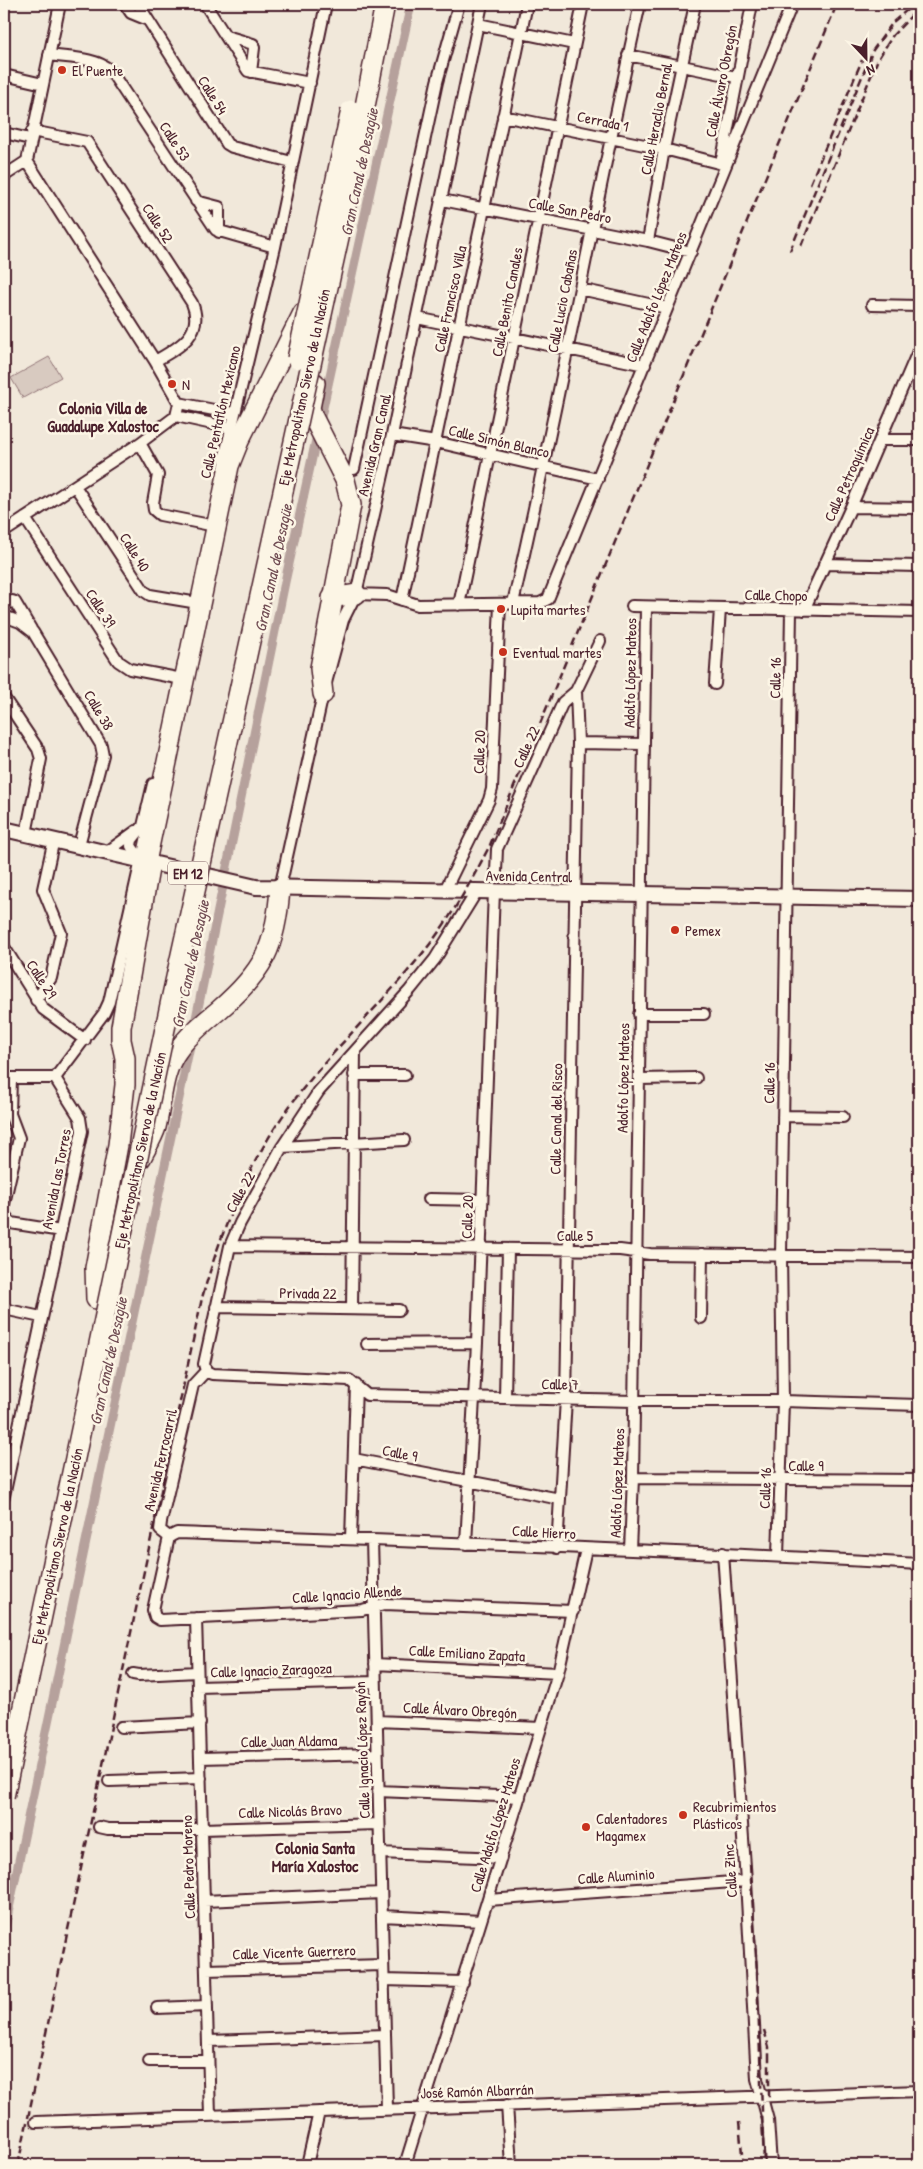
<svg xmlns="http://www.w3.org/2000/svg" width="923" height="2169" font-family="'Patrick Hand',sans-serif">
  <rect width="100%" height="100%" fill="#f1e8da"/>
  <filter id="ink" filterUnits="userSpaceOnUse"><feTurbulence type="fractalNoise" baseFrequency=".02" numOctaves="2"/><feDisplacementMap in="SourceGraphic" scale="10" xChannelSelector="R" yChannelSelector="G"/><feConvolveMatrix kernelMatrix="1 2 1 2 8 2 1 2 1" color-interpolation-filters="sRGB"/></filter>
  <g filter="url(#ink)">
    <path fill="#d8cac0" stroke="#917476" d="M 49,357 L 61,377 L 23,398 L 11,378 Z"/>
    <g fill="none" stroke-linecap="round" stroke-linejoin="round">
      <path stroke="#b6a19c" stroke-width="9" d="M 194,1028 L 285,582 L 411,4
        M 4,1932 L 191,1041"/>
      <g stroke="#4a1f2b" stroke-width="14">
        <path id="minor" d="M 125,4 L 131,13 L 148,20
          M 138,4 L 227,144 L 232,147 L 292,162
          M 205,4 L 248,71 L 310,83
          M 478,24 L 574,44
          M 226,36 L 253,44 L 254,48 L 251,72
          M 49,55 C 68,58 95,57 110,70 L 216,230 L 275,247
          M 628,55 L 736,77
          M 4,75 L 43,84
          M 503,116 L 664,149 L 726,165
          M 32,131 L 87,142 L 192,303 C 205,334 178,348 155,361
          M 4,133 L 30,139
          M 27,161 L 155,361 L 179,403 L 176,416
          M 721,164 L 752,4
          M 4,176 L 27,161 L 60,4
          M 442,200 L 648,241 L 691,252
          M 196,201 L 219,207 L 219,232
          M 648,241 L 664,149 L 695,4
          M 580,289 L 667,308
          M 872,305 L 919,306
          M 417,318 L 645,365
          M 179,403 L 234,414
          M 176,416 L 231,428
          M 392,435 L 436,442 L 598,479
          M 881,440 L 919,440
          M 140,443 L 158,475 L 153,503 L 154,510 L 160,515 L 210,525
          M 224,459 L 275,247 L 326,4
          M 354,469 L 437,82 L 459,4
          M 75,486 L 144,591 L 150,595 L 192,602
          M 851,507 L 919,508
          M 25,518 L 118,661 L 130,669 L 177,678
          M 4,532 L 140,443 L 176,416
          M 824,564 L 919,566
          M 356,594 L 387,595 L 418,605 L 540,603 L 548,599 L 792,4
          M 402,600 L 527,4
          M 513,603 C 559,404 595,203 640,4
          M 4,605 L 12,601 L 15,602 L 31,629
          M 459,605 L 583,4
          M 632,606 L 919,612
          M 804,610 L 851,507 L 919,349
          M 4,616 L 20,622 L 33,632 L 101,745 L 103,755 L 79,845
          M 715,684 L 720,609
          M 4,698 L 38,749 L 41,759 L 26,834
          M 578,743 L 643,744
          M 107,852 L 136,831
          M 496,872 L 497,849 L 563,702 L 576,691 L 600,641
          M 280,888 L 323,694 L 343,620 L 356,594 L 392,435 L 482,4
          M 445,890 L 489,800 L 492,789 L 500,604
          M 4,947 L 43,1009 L 85,1040
          M 36,1000 L 51,978 L 61,933 L 43,889 L 54,839
          M 639,1014 L 704,1014
          M 354,1075 L 405,1075
          M 4,1078 L 55,1078
          M 55,1078 L 104,1013 L 109,1002 L 141,860 L 131,846 L 132,840 L 143,826 L 153,784
          M 639,1079 L 696,1078
          M 783,1116 L 843,1117
          M 282,1147 L 404,1140
          M 429,1199 L 482,1200
          M 4,1204 L 19,1138 L 10,1114 L 11,1078
          M 4,1214 L 11,1223 L 61,1231
          M 230,1246 L 620,1250 L 650,1254 L 919,1257
          M 216,1307 L 399,1310
          M 352,1308 L 355,1051
          M 4,1309 L 41,1317
          M 701,1318 L 702,1254
          M 367,1344 L 477,1343
          M 206,1371 L 212,1374 L 349,1380 L 367,1395 L 634,1401 L 783,1401 L 919,1405
          M 206,1371 L 204,1364 L 230,1246 L 240,1223 L 282,1147 L 319,1091 L 410,990 L 435,959 L 477,891
          M 505,1398 L 508,1249
          M 354,1459 L 560,1499
          M 633,1478 L 919,1480
          M 4,1496 L 82,1131 L 80,1118 L 55,1078
          M 169,1537 L 177,1533 C 425,1542 672,1550 919,1564
          M 169,1537 L 153,1610 L 155,1617 L 160,1620 L 362,1610 L 384,1604 L 573,1611
          M 169,1537 L 160,1530 L 161,1522 L 193,1385 L 206,1371
          M 351,1539 L 356,1385
          M 372,1540 L 387,2109
          M 466,1544 L 477,1343 L 494,891
          M 557,1548 L 566,1399 L 578,743 L 576,691
          M 630,1550 L 633,1478 L 646,607
          M 723,1553 L 746,1881 L 757,2079 L 768,2120 L 771,2165
          M 778,1556 L 783,1401 L 781,1255 L 791,610
          M 196,1618 L 210,2116
          M 375,1664 L 558,1673
          M 133,1674 L 139,1675 L 197,1672
          M 198,1687 L 375,1682
          M 377,1721 L 541,1728
          M 121,1727 L 200,1723
          M 200,1758 L 377,1754
          M 109,1781 L 201,1778
          M 378,1791 L 520,1797
          M 99,1827 L 108,1829 L 202,1829 L 379,1824
          M 380,1853 L 501,1858
          M 488,1900 L 746,1881
          M 204,1901 L 381,1893
          M 382,1916 L 481,1921
          M 206,1970 L 383,1965
          M 383,1980 L 463,1982
          M 157,2008 L 207,2006
          M 208,2041 L 385,2035
          M 149,2061 L 208,2061
          M 507,2105 L 511,2165
          M 36,2122 L 919,2091
          M 307,2165 L 319,2112
          M 405,2165 L 541,1728 L 558,1673 L 586,1549"/>
      </g>
      <g stroke="#4a1f2b" stroke-width="18">
        <path id="tertiary" d="M 4,829 L 256,887 L 919,899"/>
      </g>
      <g stroke="#4a1f2b" stroke-width="22">
        <path id="motorway" d="M 315,383 L 310,408 L 313,417 L 345,480 L 351,505 L 320,668 L 323,694
          M 332,598 L 356,594
          M 146,862 L 229,466 L 239,441 L 303,313
          M 141,1158 C 146,1148 153,1137 156,1127 C 162,1102 162,1071 178,1050 C 189,1034 205,1022 219,1010 C 264,971 276,947 280,888
          M 96,1299 L 95,1268 L 118,1145 L 125,1085 L 125,1058 L 121,1040 L 121,1027 L 150,863"/>
      </g>
      <use href="#minor" stroke="#fcf5e5" stroke-width="10"/>
      <use href="#tertiary" stroke="#fcf5e5" stroke-width="14"/>
      <use href="#motorway" stroke="#fcf5e5" stroke-width="19"/>
      <path stroke="#4a1f2b" stroke-width="2.5" stroke-dasharray="8 4" stroke-linecap="butt" d="M 810,184 L 862,60
        M 801,246 L 878,59 L 893,35 L 915,12
        M 790,251 L 873,50 L 893,22 L 914,4
        M 750,1864 L 757,1972 L 764,2165
        M 764,2030 L 769,2047 L 769,2099
        M 739,2122 L 743,2165
        M 18,2165 L 202,1298 C 222,1228 249,1161 292,1103 C 330,1052 377,1009 417,960 C 447,925 469,886 490,845 L 837,4"/>
      <g stroke="#4a1f2b" stroke-width="22" stroke-linecap="butt">
        <path id="motorway-bridge" d="M 297,359 L 351,110
          M 4,1797 L 171,1000 L 343,219 L 385,4"/>
      </g>
      <use href="#motorway-bridge" stroke="#fcf5e5" stroke-width="19"/>
    </g>
  </g>
  <g fill="#c8321e" stroke="#fcf5e5" stroke-width="2">
    <circle cx="62" cy="70" r="5"/>
    <circle cx="172" cy="384" r="5"/>
    <circle cx="501" cy="609" r="5"/>
    <circle cx="503" cy="652" r="5"/>
    <circle cx="675" cy="930" r="5"/>
    <circle cx="683" cy="1815" r="5"/>
    <circle cx="586" cy="1827" r="5"/>
  </g>
  <g text-anchor="middle" dominant-baseline="central" stroke-width="5" stroke-linejoin="round" paint-order="stroke">
    <rect fill="#fcf5e5" stroke="#7f5f63" stroke-width="1" x="168" y="861.5" width="40" height="23" rx="4"/>
    <g font-size="14" font-weight="bold" fill="#4a1f2b">
      <text x="188" y="873">EM 12</text>
    </g>
    <g font-size="15" fill="#4a1f2b" stroke="#fcf5e5" text-anchor="start">
      <text x="72" y="70">El Puente</text>
      <text x="182" y="384">N</text>
      <text x="511" y="609">Lupita martes</text>
      <text x="513" y="652">Eventual martes</text>
      <text x="685" y="930">Pemex</text>
      <text x="693" y="1806">Recubrimientos<tspan x="693" dy="17">Plásticos</tspan></text>
      <text x="596" y="1818">Calentadores<tspan x="596" dy="17">Magamex</tspan></text>
    </g>
    <g font-size="15" fill="#4a1f2b" stroke="#fcf5e5">
      <text transform="translate(721 81) rotate(-79)">Calle Álvaro Obregón</text>
      <text transform="translate(213 95) rotate(58)">Calle 54</text>
      <text transform="translate(656 119) rotate(-79)">Calle Heraclio Bernal</text>
      <text transform="translate(603 121) rotate(12)">Cerrada 1</text>
      <text transform="translate(175 141) rotate(57)">Calle 53</text>
      <text transform="translate(570 210) rotate(11)">Calle San Pedro</text>
      <text transform="translate(158 223) rotate(57)">Calle 52</text>
      <text transform="translate(656 297) rotate(-68)">Calle Adolfo López Mateos</text>
      <text transform="translate(450 299) rotate(-78)">Calle Francisco Villa</text>
      <text transform="translate(562 301) rotate(-79)">Calle Lucio Cabañas</text>
      <text transform="translate(507 302) rotate(-79)">Calle Benito Canales</text>
      <text transform="translate(304 387) rotate(-78)">Eje Metropolitano Siervo de la Nación</text>
      <text transform="translate(220 412) rotate(-77)">Calle Pentatlón Mexicano</text>
      <text transform="translate(499 441) rotate(13)">Calle Simón Blanco</text>
      <text transform="translate(374 445) rotate(-77)">Avenida Gran Canal</text>
      <text transform="translate(849 474) rotate(-66)">Calle Petroquímica</text>
      <text transform="translate(135 552) rotate(58)">Calle 40</text>
      <text transform="translate(776 595) rotate(1)">Calle Chopo</text>
      <text transform="translate(101 608) rotate(57)">Calle 39</text>
      <text transform="translate(630 673) rotate(-89)">Adolfo López Mateos</text>
      <text transform="translate(775 678) rotate(-89)">Calle 16</text>
      <text transform="translate(99 710) rotate(59)">Calle 38</text>
      <text transform="translate(526 747) rotate(-65)">Calle 22</text>
      <text transform="translate(479 752) rotate(-88)">Calle 20</text>
      <text transform="translate(529 876) rotate(1)">Avenida Central</text>
      <text transform="translate(42 979) rotate(57)">Calle 29</text>
      <text transform="translate(623 1078) rotate(-89)">Adolfo López Mateos</text>
      <text transform="translate(769 1083) rotate(-89)">Calle 16</text>
      <text transform="translate(556 1119) rotate(-89)">Calle Canal del Risco</text>
      <text transform="translate(140 1150) rotate(-78)">Eje Metropolitano Siervo de la Nación</text>
      <text transform="translate(56 1179) rotate(-79)">Avenida Las Torres</text>
      <text transform="translate(240 1192) rotate(-61)">Calle 22</text>
      <text transform="translate(467 1217) rotate(-88)">Calle 20</text>
      <text x="575" y="1235">Calle 5</text>
      <text transform="translate(308 1293) rotate(1)">Privada 22</text>
      <text transform="translate(560 1384) rotate(1)">Calle 7</text>
      <text transform="translate(400 1453) rotate(11)">Calle 9</text>
      <text transform="translate(160 1460) rotate(-77)">Avenida Ferrocarril</text>
      <text x="806" y="1465">Calle 9</text>
      <text transform="translate(617 1483) rotate(-88)">Adolfo López Mateos</text>
      <text transform="translate(765 1488) rotate(-88)">Calle 16</text>
      <text transform="translate(544 1532) rotate(3)">Calle Hierro</text>
      <text transform="translate(57 1546) rotate(-78)">Eje Metropolitano Siervo de la Nación</text>
      <text transform="translate(347 1594) rotate(-4)">Calle Ignacio Allende</text>
      <text transform="translate(467 1653) rotate(3)">Calle Emiliano Zapata</text>
      <text transform="translate(271 1670) rotate(-2)">Calle Ignacio Zaragoza</text>
      <text transform="translate(460 1710) rotate(3)">Calle Álvaro Obregón</text>
      <text transform="translate(289 1741) rotate(-1)">Calle Juan Aldama</text>
      <text transform="translate(362 1750) rotate(-92)">Calle Ignacio López Rayón</text>
      <text transform="translate(290 1811) rotate(-2)">Calle Nicolás Bravo</text>
      <text transform="translate(495 1825) rotate(-73)">Calle Adolfo López Mateos</text>
      <text transform="translate(188 1867) rotate(-92)">Calle Pedro Moreno</text>
      <text transform="translate(730 1871) rotate(-94)">Calle Zinc</text>
      <text transform="translate(616 1876) rotate(-4)">Calle Aluminio</text>
      <text transform="translate(294 1952) rotate(-2)">Calle Vicente Guerrero</text>
      <text transform="translate(477 2091) rotate(-2)">José Ramón Albarrán</text>
    </g>
    <g font-size="16" font-style="italic" fill="#704c53" stroke="#fcf5e5">
      <text transform="translate(359 172) rotate(-78)">Gran Canal de Desagüe</text>
      <text transform="translate(273 568) rotate(-78)">Gran Canal de Desagüe</text>
      <text transform="translate(190 964) rotate(-78)">Gran Canal de Desagüe</text>
      <text transform="translate(108 1361) rotate(-78)">Gran Canal de Desagüe</text>
    </g>
    <g font-size="16" font-weight="bold" fill="#4a1f2b" stroke="#fcf5e5">
      <text x="103" y="408">Colonia Villa de<tspan x="103" dy="18">Guadalupe Xalostoc</tspan></text>
      <text x="315" y="1848">Colonia Santa<tspan x="315" dy="18">María Xalostoc</tspan></text>
    </g>
  </g>
  <rect width="923" height="2169" fill="none" stroke="#fcf5e5" stroke-width="20"/>
  <rect x="10" y="10" width="903" height="2149" fill="none" stroke="#4a1f2b" stroke-width="2" filter="url(#ink)"/>
  <g transform="translate(866 58) rotate(158)" stroke="#fcf5e5" stroke-width="4" paint-order="stroke">
  <path d="M0-4L9 19L0 12L-9 19Z" fill="#4a1f2b"/>
  <text y="-8" font-size="14" font-weight="bold" text-anchor="middle" fill="#4a1f2b">N</text>
  </g>
</svg>
